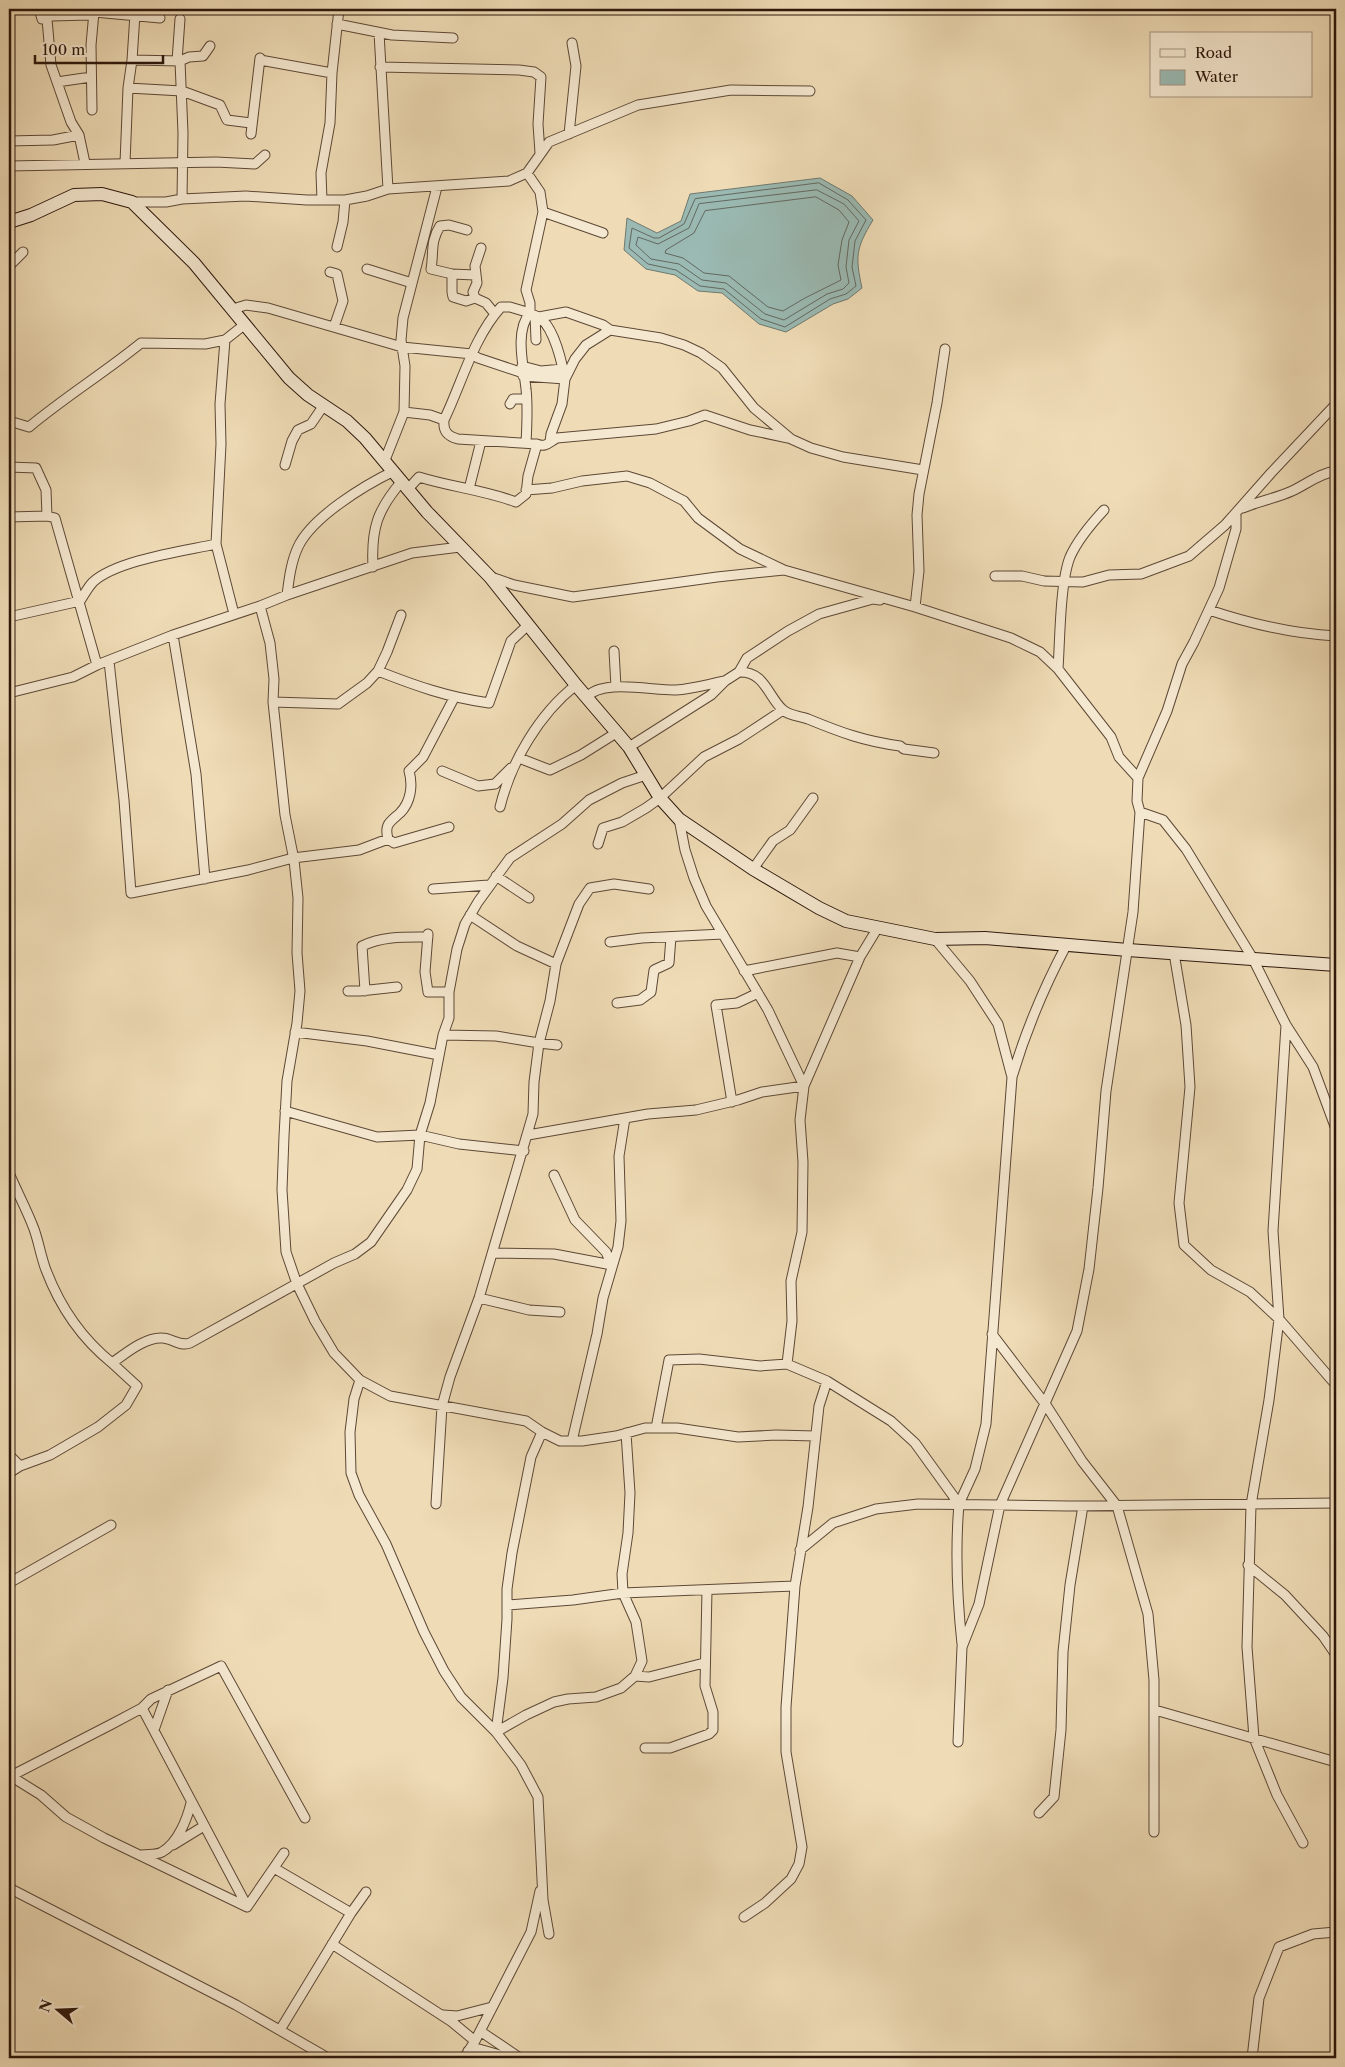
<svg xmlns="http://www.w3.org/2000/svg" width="1345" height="2067" font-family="'Libre Caslon Text',serif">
  <rect width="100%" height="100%" fill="#efdcb6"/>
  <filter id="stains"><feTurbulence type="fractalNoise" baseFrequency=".004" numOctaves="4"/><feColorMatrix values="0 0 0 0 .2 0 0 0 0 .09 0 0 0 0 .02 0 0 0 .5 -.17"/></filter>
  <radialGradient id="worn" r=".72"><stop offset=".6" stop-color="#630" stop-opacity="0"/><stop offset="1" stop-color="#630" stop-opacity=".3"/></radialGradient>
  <path fill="#9abab3" stroke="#6e7970" d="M 820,178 L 852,196 L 873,220 C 856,248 855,256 862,288 L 848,299 L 833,304 L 786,332 L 759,324 L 722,293 L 698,291 L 675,275 L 646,269 L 624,250 L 627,218 L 657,233 L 681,221 L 690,194 Z"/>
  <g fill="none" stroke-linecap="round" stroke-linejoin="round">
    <path stroke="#636860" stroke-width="1" d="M 819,183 L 848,200 L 866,220 L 855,241 L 852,267 L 856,286 L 846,294 L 830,299 L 785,327 L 761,319 L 724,289 L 700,286 L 676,270 L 648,264 L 629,248 L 632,228 L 654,238 L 659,238 L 684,224 L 695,199 Z
      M 817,190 L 844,204 L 859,221 L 849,240 L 846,267 L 849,283 L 843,289 L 827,294 L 784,320 L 765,314 L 726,283 L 702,280 L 679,264 L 651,259 L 636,245 L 638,237 L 658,244 L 689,228 L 699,204 Z
      M 816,197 L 839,210 L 849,222 L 842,240 L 838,265 L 841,280 L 805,298 L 783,311 L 768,307 L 729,276 L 704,273 L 683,258 L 665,253 L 666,250 L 694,233 L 705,211 Z"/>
    <g stroke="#5d4836" stroke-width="11">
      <path id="minor" d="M 39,9 L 42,19 L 47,19 L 51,65 L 71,122 L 79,135 L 85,163
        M 47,19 L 51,16 L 89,15 L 94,12
        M 337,24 L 392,35 L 453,38
        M 379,33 L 388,189
        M 132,60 L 180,61 L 189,57 L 203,56 L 210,46
        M 260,60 L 332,73
        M 177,61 L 180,19
        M 180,61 L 183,133 L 182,199
        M 380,67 L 519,70 L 534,72 L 541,77 L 538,124 L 540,153
        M 57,82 L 91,77
        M 128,88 L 182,91 L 220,105 L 227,120 L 251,123
        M 92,110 L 91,45 L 94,12 L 160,18
        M 251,134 L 260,58
        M 569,134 L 576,66 L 572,43
        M 9,141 L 53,140 L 79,135
        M 125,163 L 128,88 L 132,60 L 135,14
        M 9,166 L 216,162 L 255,164 L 265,155
        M 322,200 L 321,173 L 330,123 L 332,73 L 339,9
        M 132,202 L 166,202 L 182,199 L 246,196 L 307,200 L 345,200 L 367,196 L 388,189 L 509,181 L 527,173 L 549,142 L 638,105 L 731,90 L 810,91
        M 543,212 L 603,233
        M 467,230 L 449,225 L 440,226 C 430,242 434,252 431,269 L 452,274 L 475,275
        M 337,247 L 343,222 L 345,200
        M 481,248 L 475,266 L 477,283 L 473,292 L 475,298 L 486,303 L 495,314
        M 9,266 L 23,252
        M 367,269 L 412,283
        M 330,272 L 337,274 L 343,301 L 334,327
        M 452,274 L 452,292 L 453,297 L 466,301 L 475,298
        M 233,309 L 246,305 L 268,308 L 402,347 L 472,354 L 478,358 L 523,373
        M 535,316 L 536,340
        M 539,317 L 566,312 L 603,325 L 610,330
        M 225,340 L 220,404 L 221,444 L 216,544 L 234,614
        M 522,366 L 541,371 L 563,369
        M 523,376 L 565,379 C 562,363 554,328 540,318 C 537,316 533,315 530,313 L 530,303 L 526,290 L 543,212 L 540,192 L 527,173
        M 510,404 L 513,399 L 526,399
        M 404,412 L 430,415 L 444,420 C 462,383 473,338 501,307 L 510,307 L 530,313 C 514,331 524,368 526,389 C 528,406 527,425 526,443
        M 444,420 C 443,431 447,436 458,439 L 537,444 C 546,448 549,442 557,438 L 656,429 L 689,421 L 705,415 L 750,430 L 788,438
        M 9,421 L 29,427 C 65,397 104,373 141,343 L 205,344 L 225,340 L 244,325
        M 550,442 L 551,434 L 562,404 L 565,379 L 575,359 L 586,345 L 610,330 L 661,338 L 684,345 L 701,353 L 722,368 L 754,408 L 791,439 L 811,448 L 843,457 L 923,470
        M 385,460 L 404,412 L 405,366 L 401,340 L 403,318 L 437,187
        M 285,465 L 292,441 L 298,430 L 311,424 L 324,405
        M 9,467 L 36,468 L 46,490 L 47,516
        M 408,489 L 419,477 C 451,487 484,490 516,502 L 526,494 L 528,476 L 537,444
        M 469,489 L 481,441
        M 526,490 L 552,488 L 582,481 L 627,476 L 650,483 L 684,501 L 698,518 L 740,549 L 784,570
        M 1243,508 C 1259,501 1277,498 1292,491 C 1307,484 1320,473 1336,471
        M 9,517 L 47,516 L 55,518 L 97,665
        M 373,567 C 371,529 377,510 402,481
        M 995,576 L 1022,576 L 1044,581 L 1083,582 L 1109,575 L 1141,574 L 1189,556 L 1225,525 L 1271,473 L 1336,404
        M 491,577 L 514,585 L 573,597 L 717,577 L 784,570 L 915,607 L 1011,638 L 1040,652 L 1058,669 L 1111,737 L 1119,757 L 1138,778 L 1137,801 L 1140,812 L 1133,912 L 1106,1091 L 1098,1188 L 1089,1269 L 1077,1331 L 1000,1505 L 979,1604 L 962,1647 L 958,1742
        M 287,595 C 289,579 291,562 298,547 C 312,517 365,485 394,471
        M 260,606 L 270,643 L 274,679 L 273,702 L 285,815 L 294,860 L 298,898 L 297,953 L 300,991 L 297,1023 L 287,1081 L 284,1136 L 282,1190 L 286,1252 L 297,1284 L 315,1321 L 334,1353 L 360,1380 L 390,1396 L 526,1421 L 542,1432 L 560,1441 L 582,1441 L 616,1436 L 645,1428 L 677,1428 L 738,1437 L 776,1435 L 815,1436
        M 915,607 L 919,571 L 917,515 L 919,494 L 937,403 L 945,349
        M 1209,610 C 1251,624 1292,634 1336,636
        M 9,617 L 80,601 C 84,595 88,587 93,582 C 117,560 184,551 216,544
        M 173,635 L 196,774 L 205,879
        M 614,651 L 616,687
        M 109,661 L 124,800 L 131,893 L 248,870 L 293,858 L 359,850 L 388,839 L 394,843 L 449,827
        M 1058,669 C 1060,640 1060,582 1070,557 C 1078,539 1091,524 1104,510
        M 378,671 C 416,686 447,697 489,703 L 511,641 L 528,625
        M 739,672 C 765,671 768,697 783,710 C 790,716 800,716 808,719 C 842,733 864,741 900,746 L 904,749 L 934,753
        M 9,693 L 73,677 L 97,665 L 173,635 L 260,606 L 287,595 L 412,553 L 460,547
        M 586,698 C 601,678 653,691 676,690 C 692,689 709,684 725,681
        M 273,702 L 338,704 L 367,683 L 378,671 L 387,652 L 401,615
        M 629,747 L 711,695 L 725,681 L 739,672 L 747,658 L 788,631 L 819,614 L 873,599 L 880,600
        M 519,758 L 550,770 L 581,755 L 616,733
        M 442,771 L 478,786 L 495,784 L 511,768
        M 1138,778 L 1167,711 L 1182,664 L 1194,642 L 1219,588 L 1236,529 L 1236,513
        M 500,807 C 511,762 539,714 576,685
        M 1140,812 L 1163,820 L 1186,849 L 1252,957 L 1286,1025 L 1313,1067 L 1336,1129
        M 388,839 C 384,824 390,822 400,813 C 411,802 413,785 409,771 L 423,757 L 454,698
        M 598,844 L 603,828 L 622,822 L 646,808 L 660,798 L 704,757 L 739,739 L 783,710
        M 753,869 L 773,841 L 790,830 L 813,798
        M 496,876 L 529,898
        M 433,889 L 489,885
        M 470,915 L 517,946 L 556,964
        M 428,934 L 425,972 L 428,992 L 449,992
        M 935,939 L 970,981 L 998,1024 L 1012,1077 L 986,1424 L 975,1469 L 959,1504
        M 610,942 L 642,938 L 723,934
        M 1174,953 L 1186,1025 L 1190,1087 L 1179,1203 L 1184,1245 L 1211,1270 L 1250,1292 L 1279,1319 L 1336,1385
        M 744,971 L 837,953 L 860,957
        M 348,991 L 360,991 L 397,987
        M 365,991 L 362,946 C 383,936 405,937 428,937
        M 617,1003 L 640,1000 L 651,992 L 654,970 L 669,963 L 671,937
        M 1286,1025 L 1273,1231 L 1279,1319 L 1269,1400 L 1251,1505 L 1247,1647 L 1254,1738 L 1277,1795 L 1303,1843
        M 295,1032 L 367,1041 L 439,1055
        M 443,1035 L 496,1036 L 539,1043 L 557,1045
        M 1012,1077 C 1026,1030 1044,987 1067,944
        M 732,1102 L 716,1005 L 737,1003 L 758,993
        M 285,1111 L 377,1137 L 420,1135 L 459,1144 L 524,1151
        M 528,1135 L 648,1114 L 696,1110 L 738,1100 L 762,1092 L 804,1086 L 768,1010 L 706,906 L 694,878 L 685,850 L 679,819
        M 9,1173 C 17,1192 27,1210 34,1229 C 39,1243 41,1257 46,1270 C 60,1307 81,1338 112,1363
        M 554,1175 L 575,1220 L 606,1252 L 612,1265
        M 493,1253 L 554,1254 L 612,1265
        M 479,1298 L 529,1310 L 560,1312
        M 992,1334 L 1046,1405 L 1082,1461 L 1117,1506 L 1148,1614 L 1154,1680 L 1154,1832
        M 787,1364 L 792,1321 L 791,1281 L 802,1232 L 803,1162 L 800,1120 L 804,1086 L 860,957 L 877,929
        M 360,1380 L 354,1399 L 350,1432 L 351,1473 L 359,1495 L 386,1544 L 424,1632 L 444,1671 L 461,1697 L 496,1732 L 521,1765 L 538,1797 L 543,1900 L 549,1934
        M 656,1428 L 669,1360 L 699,1359 L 760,1366 L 787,1364 L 827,1381 L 891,1421 L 915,1443 L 959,1504 C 955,1551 957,1597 962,1644
        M 572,1441 L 597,1334 L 603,1298 L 618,1247 L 621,1221 L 619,1156 L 625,1118
        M 9,1455 L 20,1466 L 50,1455 L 98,1427 L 126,1405 L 137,1386 L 112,1363 C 125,1354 145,1337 162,1338 C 172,1338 180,1347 190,1343 L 334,1263 L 355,1254 L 371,1242 L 407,1190 L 417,1169 L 420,1135 L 430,1103 L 443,1035 L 449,1018 L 449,992 L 457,949 L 465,924 L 478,902 L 510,858 L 562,824 L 589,800 L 622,783 L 646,775
        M 9,1473 L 20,1466
        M 436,1504 L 442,1406 L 450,1377 L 479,1298 L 533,1114 L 534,1082 L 539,1043 L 550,1001 L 556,964 L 579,904 L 590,888 L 614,884 L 649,889
        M 800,1550 L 833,1523 L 876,1509 L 918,1504 L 1068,1506 L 1336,1503
        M 1248,1565 L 1285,1595 L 1323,1636 L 1336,1655
        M 9,1583 L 111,1525
        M 507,1605 L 573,1600 L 623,1593 L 795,1586
        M 635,1676 L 649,1677 L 704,1663
        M 142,1708 L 247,1906
        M 1155,1710 L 1336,1762
        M 154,1730 L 168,1690
        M 496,1732 L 526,1715 L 554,1702 L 568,1699 L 596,1697 L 621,1688 L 635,1676 L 642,1661 L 636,1622 L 623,1593 L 622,1574 L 628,1533 L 630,1493 L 626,1433
        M 496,1732 L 503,1678 L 507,1619 L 507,1589 L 512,1553 L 531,1457 L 542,1432
        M 645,1748 L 670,1748 L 709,1734 L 713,1730 L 713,1712 L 705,1686 L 707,1590
        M 9,1777 L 112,1724 L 142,1708 L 151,1699 L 221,1666 L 305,1818
        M 12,1777 L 41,1795 L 66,1817 L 104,1838 L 247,1907
        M 1039,1813 L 1054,1797 L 1061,1730 L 1063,1652 L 1070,1585 L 1083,1506
        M 173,1845 L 204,1826
        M 142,1855 C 148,1854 157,1855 162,1852 C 178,1843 187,1819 191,1803
        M 274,1868 L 351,1913
        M 9,1888 L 236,2005 L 328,2058
        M 247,1907 L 284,1853
        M 744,1917 L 765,1903 L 791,1879 L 799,1864 L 802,1847 L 786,1752 L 786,1707 L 795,1586 L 808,1507 L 819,1406 L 827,1381
        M 332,1944 L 452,2022 L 475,2041
        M 443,2015 L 457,2016 L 492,2007
        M 280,2030 L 351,1913 L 366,1892
        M 480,2031 L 520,2058
        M 468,2051 L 479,2049 L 510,2058
        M 464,2058 L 475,2041 L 531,1932 L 540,1891
        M 1252,2058 L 1259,1998 L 1279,1947 L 1313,1934 L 1336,1932"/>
    </g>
    <g stroke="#2c170c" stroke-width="14">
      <path id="secondary" d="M 9,222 L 31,215 L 74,195 L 102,194 L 132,202 L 194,263 L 289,378 L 308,395 L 347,421 L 365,438 L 427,512 L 490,577 L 576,685 L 629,747 L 660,798 L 679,819 L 753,869 L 819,908 L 846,921 L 935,939 L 985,938 L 1128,950 L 1336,965"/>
    </g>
    <use href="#minor" stroke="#f5e8d0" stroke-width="9"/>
    <use href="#secondary" stroke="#f5e8d0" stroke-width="12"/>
  </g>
  <rect width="1345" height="2067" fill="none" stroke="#efdcb6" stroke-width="30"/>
  <rect x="10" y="10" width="1325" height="2047" fill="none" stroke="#2c170c" stroke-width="2.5"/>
  <rect x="15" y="15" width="1315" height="2037" fill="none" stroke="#2c170c"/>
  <rect x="1150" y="32" width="162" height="65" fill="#f5e8d0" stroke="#a59482"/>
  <rect x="1160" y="49" width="25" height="8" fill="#f5e8d0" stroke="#a59482"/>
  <text x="1195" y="58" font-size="15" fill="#2c170c">Road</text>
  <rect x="1160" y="70" width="25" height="15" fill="#9abab3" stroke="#a59482"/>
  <text x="1195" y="82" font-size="15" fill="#2c170c">Water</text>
  <g transform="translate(58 2010) rotate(289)" stroke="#f5e8d0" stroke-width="4" paint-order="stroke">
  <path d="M0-4L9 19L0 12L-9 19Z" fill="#2c170c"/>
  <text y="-8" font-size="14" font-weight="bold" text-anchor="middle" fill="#2c170c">N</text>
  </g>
  <path d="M35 55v8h128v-8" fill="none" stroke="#2c170c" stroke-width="2.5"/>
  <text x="42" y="55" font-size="15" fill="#2c170c" stroke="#f5e8d0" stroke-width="4" paint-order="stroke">100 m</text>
  <rect width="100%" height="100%" filter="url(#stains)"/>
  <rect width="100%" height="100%" fill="url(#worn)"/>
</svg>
